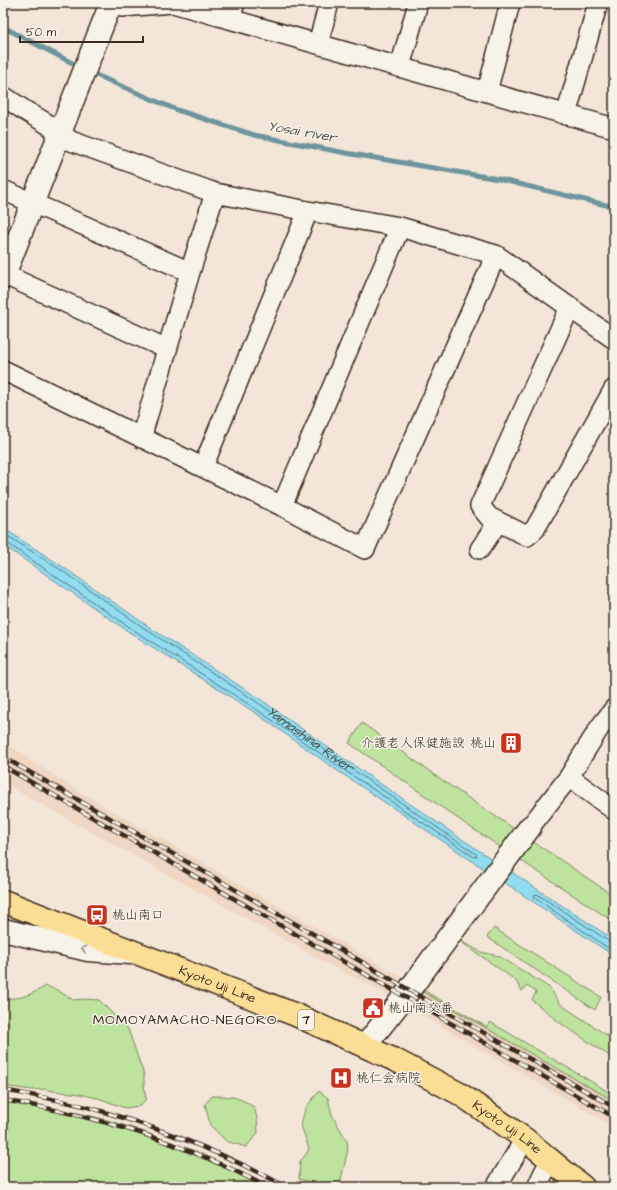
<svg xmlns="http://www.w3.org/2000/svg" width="617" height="1190" font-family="'Architects Daughter','Klee One',sans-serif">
  <rect width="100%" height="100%" fill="#f3e6d8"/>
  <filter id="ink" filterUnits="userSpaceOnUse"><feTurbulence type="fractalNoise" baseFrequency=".025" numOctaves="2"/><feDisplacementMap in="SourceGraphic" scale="8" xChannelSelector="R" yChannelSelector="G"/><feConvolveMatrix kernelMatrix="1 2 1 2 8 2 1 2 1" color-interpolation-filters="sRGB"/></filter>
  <g filter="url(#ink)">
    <path fill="#efd7c4" d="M 3,742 L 27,756 L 26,758 L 89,797 L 409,981 L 394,998 L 341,971 L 3,783 Z
      M 423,991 L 614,1098 L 614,1127 L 409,1008 Z"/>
    <path fill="#bde39e" stroke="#7c865e" d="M 362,723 L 449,785 L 614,896 L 614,922 L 470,827 L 349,743 Z
      M 494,928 L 601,997 L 595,1010 L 487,937 Z
      M 457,939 L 481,952 L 499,956 L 550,988 L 560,1004 L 614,1040 L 614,1059 L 560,1023 L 532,1000 L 536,992 L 527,986 L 522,991 L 515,980 Z
      M 46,986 L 57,990 L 73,1000 L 85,999 L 99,1000 L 128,1029 L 144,1075 L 144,1086 L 146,1099 L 140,1106 L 125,1108 L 101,1099 L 80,1094 L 53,1091 L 44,1089 L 32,1090 L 3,1086 L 3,998 C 20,1000 32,994 46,986 Z
      M 423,990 L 487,1027 L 490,1022 L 614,1095 L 614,1101 L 421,991 Z
      M 319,1091 L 328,1098 L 332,1115 L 347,1141 L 348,1149 L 340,1184 L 327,1187 L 299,1179 L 300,1161 L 305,1156 L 309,1149 L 301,1125 L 305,1109 Z
      M 212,1096 C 232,1096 237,1096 254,1107 L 257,1118 L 258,1133 L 246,1147 L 226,1141 L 210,1125 L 205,1104 Z
      M 3,1100 C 31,1104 59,1109 87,1115 C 150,1129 209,1159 267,1187 L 3,1187 Z"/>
    <path fill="#90dcf1" stroke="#6e959d" d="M 3,528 L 63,567 L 152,629 L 260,699 L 340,756 L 454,834 L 614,940 L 614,956 L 335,769 L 254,712 L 129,632 L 3,545 Z"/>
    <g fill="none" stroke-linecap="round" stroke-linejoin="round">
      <g stroke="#5d7172" stroke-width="1">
        <path id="s1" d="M 3,533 L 61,570 L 150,632 L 257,702 L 337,759 L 476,854 L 477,856 L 474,857 L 337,765 L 256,709 L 132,629 L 7,543 L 3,542"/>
        <path d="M 614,943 L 610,942 L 537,894 L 534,895 L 535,898 L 614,952"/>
      </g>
      <path stroke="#6e959d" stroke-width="5" d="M 3,27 L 80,67
        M 89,72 L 177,110 L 254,135 L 346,153 L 498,179 L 614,207"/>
      <g stroke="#3b2a1e" stroke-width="22">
        <path id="minor" d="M 106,3 L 122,7 L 173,3 L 614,128
          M 230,19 L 235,3
          M 318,44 L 329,3
          M 400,67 L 418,3
          M 487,92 L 510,3
          M 3,96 L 24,110 L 46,123 L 71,141 L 215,193 L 308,211 L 400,227 L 496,255 L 614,339
          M 566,115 L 598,3
          M 3,190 L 190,272
          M 3,274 L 167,349
          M 570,307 L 480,506 L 489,517 L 527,536 L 535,529 L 614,389
          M 3,370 L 282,506 L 365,549 L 496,255
          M 141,438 L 190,272 L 215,193
          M 203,467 L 308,211
          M 282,506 L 400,227
          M 480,549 L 498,522
          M 569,777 L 614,810
          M 530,827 L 569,777 L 600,727 L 614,709
          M 496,1187 L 525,1139
          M 537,1187 L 543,1174 L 551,1160"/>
      </g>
      <g stroke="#3b2a1e" stroke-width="25">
        <path id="tertiary" d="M 3,278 L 111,3
          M 3,930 L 88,950 L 131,953
          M 365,1046 L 404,997 L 530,827"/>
      </g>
      <g stroke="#3b2a1e" stroke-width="25">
        <g id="primary">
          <path id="s2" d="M 3,901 L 296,1015 L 397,1061 L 460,1094 L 525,1139 L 583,1187"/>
        </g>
      </g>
      <use href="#minor" stroke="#f7f3e8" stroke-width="19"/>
      <use href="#tertiary" stroke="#f7f3e8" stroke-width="22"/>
      <use href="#primary" stroke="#fbde96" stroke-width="22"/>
      <g stroke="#3b2a1e" stroke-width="4.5">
        <path id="rail" d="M 3,757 L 350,955 L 409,990 L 614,1107
          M 3,766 L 614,1117
          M 3,1090 C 36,1096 69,1101 101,1111 C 165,1130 228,1155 286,1187
          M 3,1100 C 95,1115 185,1143 267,1187"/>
      </g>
      <use href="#rail" stroke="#f7f3e8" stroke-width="3" stroke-dasharray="9" stroke-linecap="butt"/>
    </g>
    <defs><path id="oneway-chevron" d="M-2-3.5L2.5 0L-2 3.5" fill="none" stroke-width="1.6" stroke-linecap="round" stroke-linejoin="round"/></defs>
    <use stroke="#998e83" href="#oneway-chevron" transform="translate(84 949) rotate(-168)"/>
  </g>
  <defs>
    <g id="building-square" transform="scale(1.15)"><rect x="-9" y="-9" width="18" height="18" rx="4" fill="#c8321e" stroke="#f7f3e8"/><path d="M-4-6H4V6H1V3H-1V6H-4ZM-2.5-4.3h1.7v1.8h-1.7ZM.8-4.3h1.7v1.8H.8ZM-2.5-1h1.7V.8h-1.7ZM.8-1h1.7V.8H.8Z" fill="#fff"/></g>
    <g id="bus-square" transform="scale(1.15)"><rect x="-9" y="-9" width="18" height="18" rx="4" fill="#c8321e" stroke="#f7f3e8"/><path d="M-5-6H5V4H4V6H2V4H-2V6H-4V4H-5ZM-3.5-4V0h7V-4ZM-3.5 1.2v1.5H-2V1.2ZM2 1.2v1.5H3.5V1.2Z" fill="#fff"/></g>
    <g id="civic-square" transform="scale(1.15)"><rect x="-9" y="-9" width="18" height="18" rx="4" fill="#c8321e" stroke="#f7f3e8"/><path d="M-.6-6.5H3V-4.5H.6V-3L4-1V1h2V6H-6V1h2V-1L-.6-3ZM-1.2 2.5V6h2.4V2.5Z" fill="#fff"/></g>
    <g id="hospital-square" transform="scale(1.15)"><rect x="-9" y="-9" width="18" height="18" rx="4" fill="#c8321e" stroke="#f7f3e8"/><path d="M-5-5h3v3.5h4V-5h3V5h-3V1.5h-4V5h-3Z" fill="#fff"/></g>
  </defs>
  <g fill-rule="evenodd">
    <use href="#building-square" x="511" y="743"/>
    <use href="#bus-square" x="97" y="915"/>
    <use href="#civic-square" x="373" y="1008"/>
    <use href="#hospital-square" x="341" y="1078"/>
  </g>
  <g text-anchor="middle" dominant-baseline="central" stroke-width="3" stroke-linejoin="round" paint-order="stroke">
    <rect fill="#f7f3e8" stroke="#73665b" stroke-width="1" x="298" y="1010" width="16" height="20" rx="3"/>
    <g font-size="12" font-weight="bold" fill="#3b2a1e">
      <text x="306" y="1020">7</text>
    </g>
    <g font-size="13" fill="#3b2a1e" stroke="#f7f3e8" text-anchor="start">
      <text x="496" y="743" text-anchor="end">介護老人保健施設 桃山</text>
      <text x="112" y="915">桃山南口</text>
      <text x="388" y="1008">桃山南交番</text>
      <text x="356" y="1078">桃仁会病院</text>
    </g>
    <g font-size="13" fill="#3b2a1e" stroke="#f7f3e8">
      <text stroke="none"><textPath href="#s2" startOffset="230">Kyoto Uji Line</textPath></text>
      <text stroke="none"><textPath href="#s2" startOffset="554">Kyoto Uji Line</textPath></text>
    </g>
    <g font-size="14" font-style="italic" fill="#505653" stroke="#f7f3e8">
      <text transform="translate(302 132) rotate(10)">Yosai river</text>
      <text stroke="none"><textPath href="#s1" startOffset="370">Yamashina River</textPath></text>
    </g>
    <g font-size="14" letter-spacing="1" fill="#3b2a1e" stroke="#f7f3e8">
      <text x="185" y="1020">MOMOYAMACHO-NEGORO</text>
    </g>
  </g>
  <rect width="617" height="1190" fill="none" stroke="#f7f3e8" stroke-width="16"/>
  <rect x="8" y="8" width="601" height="1174" fill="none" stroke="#3b2a1e" stroke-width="1.5" filter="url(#ink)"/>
  <path d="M20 36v6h123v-6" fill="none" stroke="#3b2a1e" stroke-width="2"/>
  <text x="26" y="36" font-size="12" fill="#3b2a1e" stroke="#f7f3e8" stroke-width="3" paint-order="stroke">50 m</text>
</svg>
